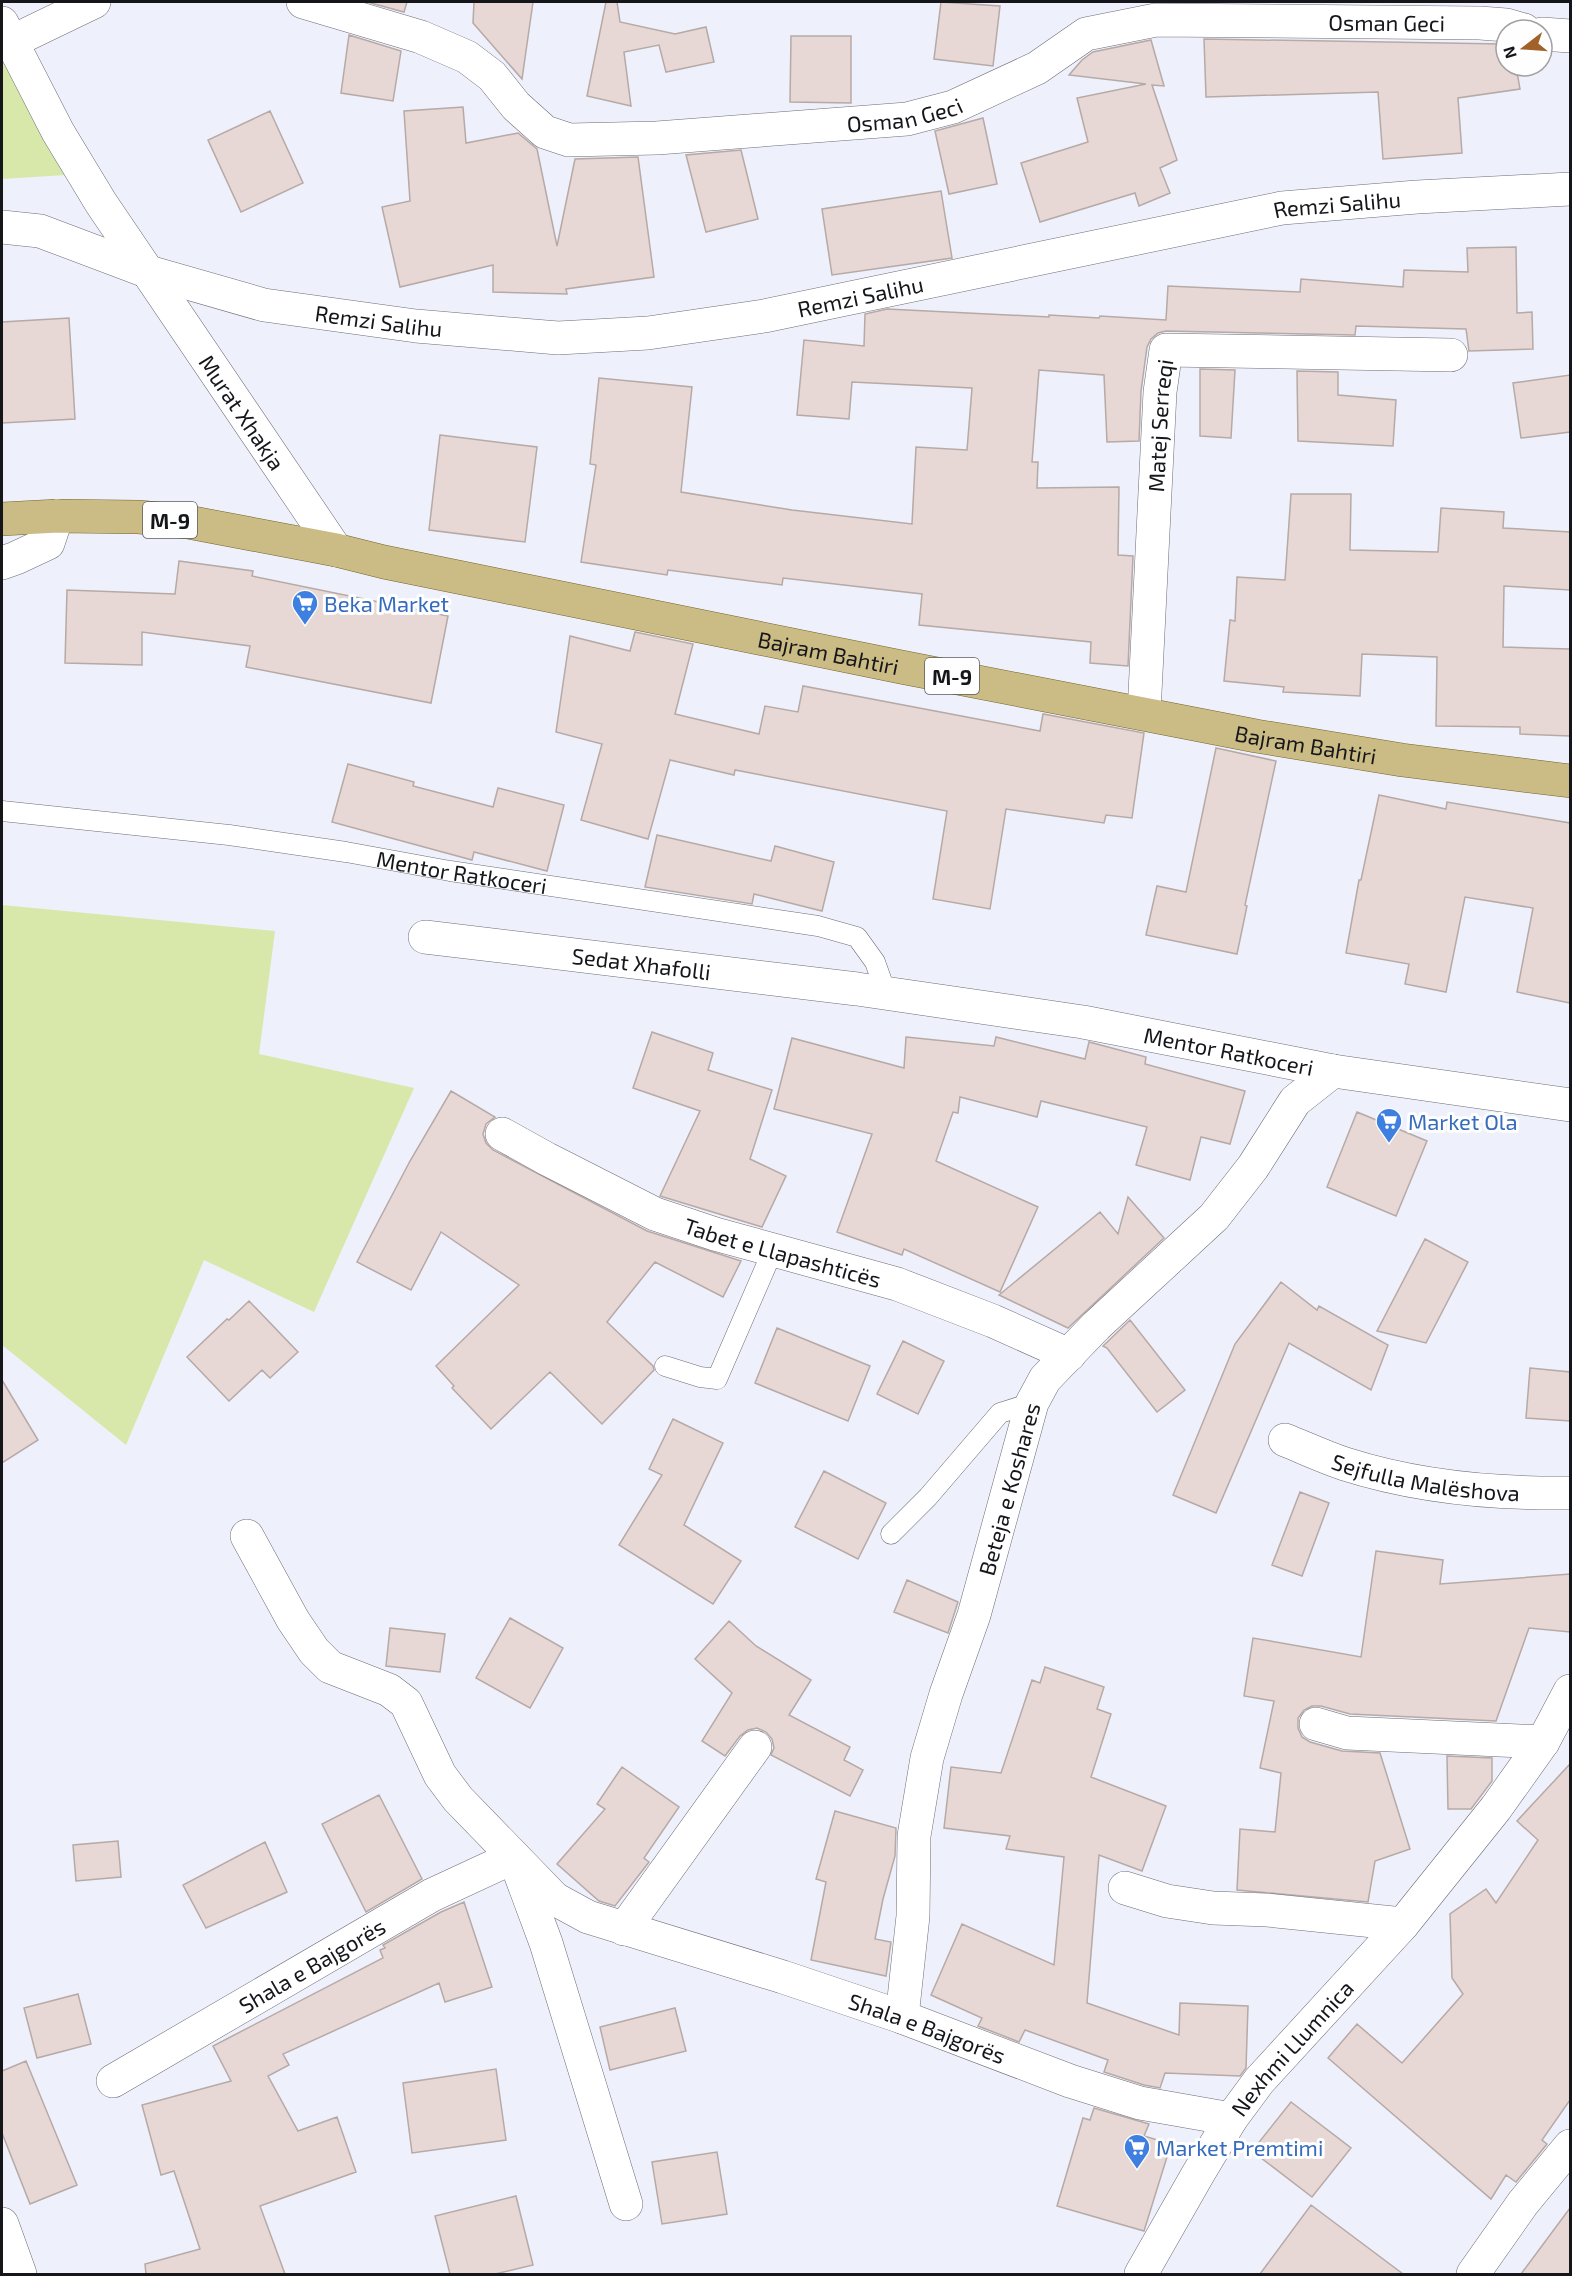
<svg xmlns="http://www.w3.org/2000/svg" width="1572" height="2276" font-family="'Exo 2',sans-serif">
  <rect width="100%" height="100%" fill="#eef0fb"/>
  <path fill="#d7e8aa" d="M 2,42 L 65,175 L 2,179 Z
    M 2,905 L 275,931 L 259,1054 L 414,1088 L 314,1312 L 204,1260 L 126,1445 L 2,1345 Z"/>
  <path fill="#e7d8d6" stroke="#b6a9a6" stroke-width="1.5" d="M 367,2 L 407,2 L 404,12 Z
    M 474,2 L 533,2 L 522,79 L 473,23 Z
    M 606,2 L 617,2 L 620,22 L 675,34 L 706,27 L 714,62 L 666,72 L 659,45 L 624,52 L 631,106 L 587,96 Z
    M 941,2 L 1000,6 L 993,66 L 934,59 Z
    M 349,35 L 401,51 L 393,101 L 341,93 Z
    M 791,36 L 851,36 L 851,103 L 790,102 Z
    M 1204,39 L 1503,44 L 1506,44 L 1506,66 L 1516,66 L 1520,89 L 1458,98 L 1462,153 L 1383,159 L 1378,92 L 1206,97 Z
    M 1151,40 L 1164,86 L 1152,85 L 1177,160 L 1160,168 L 1170,193 L 1139,206 L 1135,193 L 1040,222 L 1021,163 L 1088,142 L 1077,98 L 1146,84 L 1069,75 L 1082,60 L 1093,52 Z
    M 463,107 L 466,143 L 518,133 L 537,149 L 557,246 L 575,159 L 638,157 L 654,277 L 566,289 L 567,294 L 493,292 L 493,265 L 400,287 L 382,207 L 410,201 L 404,111 Z
    M 270,111 L 303,183 L 241,212 L 208,140 Z
    M 983,118 L 997,184 L 949,194 L 935,131 Z
    M 741,150 L 758,219 L 706,232 L 686,155 Z
    M 941,191 L 952,258 L 832,275 L 822,209 Z
    M 1516,247 L 1517,313 L 1532,312 L 1533,349 L 1469,351 L 1466,329 L 1356,326 L 1355,335 L 1166,331 L 1158,333 L 1151,339 L 1147,347 L 1141,391 L 1139,441 L 1107,442 L 1104,375 L 1039,370 L 1032,462 L 1038,462 L 1037,488 L 1119,487 L 1118,555 L 1133,556 L 1128,666 L 1090,663 L 1091,642 L 919,625 L 922,594 L 783,578 L 782,585 L 668,570 L 667,575 L 581,562 L 596,465 L 590,464 L 599,378 L 692,387 L 681,492 L 792,510 L 912,524 L 916,447 L 967,450 L 972,388 L 852,382 L 849,419 L 797,415 L 804,340 L 864,346 L 865,314 L 887,309 L 1049,317 L 1049,315 L 1099,318 L 1100,316 L 1166,320 L 1168,286 L 1300,292 L 1301,279 L 1403,287 L 1404,270 L 1468,272 L 1467,248 Z
    M 69,318 L 75,419 L 2,423 L 2,322 Z
    M 1200,369 L 1235,370 L 1231,438 L 1200,436 Z
    M 1297,371 L 1338,372 L 1338,395 L 1396,400 L 1393,446 L 1298,441 Z
    M 1570,375 L 1570,432 L 1521,438 L 1513,383 Z
    M 440,435 L 537,447 L 525,542 L 429,530 Z
    M 1291,494 L 1351,494 L 1350,550 L 1438,552 L 1441,508 L 1504,512 L 1503,528 L 1570,532 L 1570,590 L 1504,586 L 1503,647 L 1570,649 L 1570,736 L 1520,734 L 1520,727 L 1436,726 L 1437,657 L 1362,654 L 1360,696 L 1283,692 L 1284,687 L 1224,681 L 1230,620 L 1235,621 L 1237,577 L 1285,580 Z
    M 179,561 L 253,571 L 252,576 L 448,616 L 431,703 L 246,667 L 250,646 L 142,632 L 142,665 L 65,663 L 67,590 L 175,594 Z
    M 635,632 L 693,644 L 675,714 L 759,734 L 765,706 L 798,712 L 803,686 L 1040,731 L 1043,714 L 1144,733 L 1132,818 L 1106,815 L 1104,823 L 1006,809 L 990,909 L 933,899 L 947,811 L 735,770 L 734,775 L 670,760 L 648,839 L 581,820 L 602,744 L 556,732 L 570,636 L 630,651 Z
    M 1216,748 L 1276,761 L 1245,905 L 1247,906 L 1237,954 L 1146,935 L 1157,886 L 1186,892 Z
    M 348,764 L 414,782 L 413,786 L 493,807 L 498,788 L 564,805 L 547,871 L 474,852 L 472,860 L 332,822 Z
    M 1379,795 L 1446,809 L 1447,802 L 1570,823 L 1570,1003 L 1517,992 L 1533,908 L 1465,897 L 1446,992 L 1405,984 L 1409,964 L 1346,953 L 1359,880 L 1361,880 Z
    M 657,835 L 771,861 L 775,846 L 834,862 L 822,911 L 754,894 L 752,904 L 645,887 Z
    M 652,1032 L 713,1053 L 708,1070 L 772,1090 L 750,1159 L 786,1176 L 762,1227 L 660,1196 L 700,1111 L 633,1088 Z
    M 906,1037 L 994,1046 L 996,1037 L 1085,1059 L 1089,1042 L 1146,1057 L 1145,1064 L 1245,1091 L 1230,1144 L 1201,1137 L 1190,1180 L 1136,1165 L 1147,1127 L 1041,1101 L 1037,1117 L 960,1097 L 958,1113 L 953,1112 L 936,1161 L 1038,1207 L 1000,1292 L 904,1249 L 902,1255 L 837,1232 L 872,1134 L 774,1109 L 792,1038 L 904,1068 Z
    M 451,1091 L 495,1117 L 486,1124 L 483,1134 L 486,1143 L 493,1150 L 647,1231 L 741,1261 L 723,1297 L 655,1262 L 607,1322 L 653,1366 L 654,1370 L 602,1424 L 550,1372 L 491,1429 L 452,1388 L 454,1386 L 436,1366 L 519,1285 L 441,1232 L 411,1290 L 357,1262 L 410,1161 Z
    M 1357,1112 L 1427,1141 L 1396,1216 L 1327,1187 Z
    M 1128,1197 L 1164,1238 L 1068,1328 L 999,1295 L 1100,1212 L 1118,1234 Z
    M 1425,1239 L 1468,1262 L 1426,1343 L 1377,1331 Z
    M 1281,1282 L 1317,1310 L 1319,1306 L 1388,1345 L 1371,1390 L 1289,1343 L 1216,1513 L 1173,1495 L 1235,1344 Z
    M 249,1301 L 298,1352 L 270,1378 L 262,1370 L 229,1401 L 187,1357 L 227,1319 L 229,1320 Z
    M 1130,1320 L 1185,1390 L 1157,1412 L 1107,1348 L 1103,1346 Z
    M 777,1328 L 870,1366 L 848,1421 L 755,1383 Z
    M 903,1341 L 944,1361 L 918,1414 L 877,1394 Z
    M 1530,1368 L 1570,1372 L 1570,1421 L 1526,1418 Z
    M 2,1380 L 38,1440 L 2,1463 Z
    M 673,1419 L 723,1443 L 684,1525 L 741,1561 L 713,1604 L 619,1545 L 662,1475 L 649,1469 Z
    M 824,1471 L 886,1503 L 858,1559 L 795,1527 Z
    M 1300,1492 L 1329,1503 L 1302,1576 L 1272,1565 Z
    M 1376,1551 L 1443,1560 L 1440,1584 L 1570,1574 L 1570,1632 L 1529,1628 L 1496,1721 L 1350,1714 L 1321,1706 L 1312,1706 L 1304,1710 L 1298,1718 L 1298,1728 L 1302,1737 L 1310,1742 L 1342,1751 L 1380,1753 L 1410,1849 L 1375,1861 L 1368,1902 L 1237,1890 L 1240,1829 L 1275,1832 L 1281,1773 L 1260,1768 L 1274,1701 L 1244,1696 L 1253,1638 L 1361,1657 Z
    M 907,1580 L 958,1602 L 948,1633 L 894,1612 Z
    M 510,1618 L 563,1648 L 530,1708 L 476,1678 Z
    M 729,1621 L 756,1646 L 811,1680 L 789,1715 L 850,1747 L 844,1760 L 863,1770 L 850,1796 L 771,1755 L 774,1748 L 772,1739 L 766,1732 L 757,1728 L 748,1730 L 740,1736 L 725,1756 L 702,1741 L 732,1693 L 695,1659 Z
    M 390,1628 L 445,1634 L 440,1672 L 386,1666 Z
    M 1045,1667 L 1104,1687 L 1097,1709 L 1111,1714 L 1091,1777 L 1166,1806 L 1142,1871 L 1099,1855 L 1087,2003 L 1179,2035 L 1180,2003 L 1248,2006 L 1246,2068 L 1240,2076 L 1165,2073 L 1160,2088 L 1144,2085 L 1104,2072 L 1108,2060 L 1025,2030 L 1019,2042 L 978,2026 L 982,2018 L 931,1995 L 962,1924 L 1054,1965 L 1064,1857 L 1006,1849 L 1010,1836 L 944,1828 L 951,1767 L 1001,1773 L 1032,1680 L 1040,1683 Z
    M 1447,1756 L 1492,1758 L 1492,1781 L 1471,1809 L 1448,1809 Z
    M 1570,1764 L 1570,2100 L 1542,2140 L 1547,2144 L 1516,2182 L 1506,2175 L 1491,2199 L 1328,2058 L 1357,2024 L 1402,2063 L 1463,1994 L 1452,1978 L 1450,1914 L 1486,1889 L 1496,1903 L 1538,1840 L 1517,1821 Z
    M 622,1767 L 679,1807 L 644,1858 L 649,1862 L 615,1906 L 599,1901 L 557,1864 L 605,1809 L 597,1804 Z
    M 379,1795 L 422,1879 L 366,1912 L 322,1824 Z
    M 835,1811 L 896,1828 L 895,1856 L 883,1899 L 875,1939 L 891,1942 L 886,1976 L 811,1960 L 826,1882 L 816,1879 Z
    M 118,1841 L 121,1877 L 76,1881 L 73,1845 Z
    M 265,1842 L 287,1892 L 206,1928 L 183,1885 Z
    M 464,1902 L 492,1987 L 445,2002 L 439,1983 L 283,2054 L 289,2065 L 268,2076 L 298,2131 L 337,2117 L 356,2172 L 260,2206 L 285,2274 L 146,2274 L 145,2264 L 200,2249 L 174,2171 L 161,2175 L 142,2105 L 231,2081 L 213,2046 L 383,1958 L 380,1950 L 385,1948 L 383,1945 L 441,1912 Z
    M 78,1994 L 91,2044 L 37,2058 L 24,2008 Z
    M 675,2008 L 686,2051 L 610,2070 L 600,2027 Z
    M 26,2061 L 77,2185 L 30,2204 L 2,2133 L 2,2071 Z
    M 496,2069 L 506,2140 L 412,2153 L 403,2083 Z
    M 1291,2102 L 1351,2148 L 1312,2197 L 1252,2151 Z
    M 1094,2108 L 1149,2124 L 1144,2136 L 1171,2144 L 1144,2231 L 1057,2206 L 1083,2118 L 1090,2120 Z
    M 717,2152 L 727,2214 L 662,2224 L 652,2162 Z
    M 516,2196 L 533,2265 L 495,2274 L 450,2274 L 435,2216 Z
    M 1311,2205 L 1403,2274 L 1260,2274 Z
    M 1570,2208 L 1570,2274 L 1521,2274 Z"/>
  <g fill="none" stroke-linecap="round" stroke-linejoin="round">
    <g stroke="#6c6d77" stroke-width="21">
      <g id="lane">
        <path id="s1" d="M 2,811 L 229,835 L 346,852 L 450,871 L 818,926 L 857,937 L 875,962 L 886,993"/>
        <path d="M 665,1366 L 700,1377 L 717,1379 L 773,1250"/>
        <path d="M 891,1534 L 928,1497 L 1000,1413 L 1032,1403"/>
      </g>
    </g>
    <g stroke="#6c6d77" stroke-width="34">
      <g id="street">
        <path id="s2" d="M 303,2 L 421,37 L 467,57 L 492,76 L 516,106 L 545,132 L 569,140 L 657,138 L 907,119 L 953,107 L 1037,68 L 1086,34 L 1156,20 L 1480,23 L 1506,25 L 1524,30"/>
        <path d="M 1542,34 L 1570,36"/>
        <path d="M 11,42 L 94,2"/>
        <path id="s3" d="M 2,227 L 40,231 L 149,272 L 264,305 L 416,326 L 558,338 L 648,333 L 764,316 L 1282,208 L 1417,197 L 1570,189"/>
        <path d="M 2,563 L 16,558 L 48,543 L 57,516"/>
        <path id="s4" d="M 1144,713 L 1160,392 L 1166,350 L 1451,355"/>
        <path id="s5" d="M 425,937 L 857,989 L 1083,1022 L 1333,1071 L 1570,1105"/>
        <path id="s6" d="M 502,1134 L 547,1159 L 655,1214 L 715,1234 L 897,1284 L 993,1321 L 1069,1355"/>
        <path id="s7" d="M 1285,1440 C 1305,1448 1324,1457 1345,1464 C 1417,1487 1495,1494 1570,1493"/>
        <path id="s8" d="M 247,1536 L 293,1620 L 314,1651 L 330,1667 L 389,1690 L 406,1703 L 440,1775 L 458,1799 L 555,1899 L 588,1917 L 783,1977 L 902,2017 L 1070,2081 L 1140,2103 L 1231,2119"/>
        <path d="M 1316,1724 L 1347,1733 L 1543,1742"/>
        <path d="M 1125,1888 L 1167,1901 L 1213,1908 L 1267,1910 L 1403,1924"/>
        <path d="M 624,1929 L 755,1747"/>
        <path id="s9" d="M 902,2017 L 913,1916 L 914,1836 L 927,1758 L 946,1694 L 974,1615 L 1032,1403 L 1045,1379 L 1096,1326 L 1214,1217 L 1253,1167 L 1295,1101 L 1333,1071"/>
        <path id="s10" d="M 113,2081 L 432,1895 L 514,1857 L 546,1943 L 626,2204"/>
        <path d="M 2,2224 L 20,2274"/>
        <path id="s11" d="M 1141,2274 L 1198,2174 L 1231,2119 L 1259,2081 L 1403,1924 L 1496,1808 L 1543,1742 L 1570,1691"/>
        <path d="M 1473,2274 L 1523,2203 L 1570,2146"/>
      </g>
    </g>
    <g stroke="#6c6d77" stroke-width="34">
      <g id="secondary">
        <path id="s12" d="M 2,23 L 58,132 L 101,203 L 336,550"/>
      </g>
    </g>
    <g stroke="#75642a" stroke-width="34">
      <g id="primary">
        <path id="s13" d="M 2,519 L 57,516 L 139,517 L 188,522 L 336,550 L 384,562 L 901,667 L 1256,736 L 1402,760 L 1570,781"/>
      </g>
    </g>
    <use href="#lane" stroke="#fff" stroke-width="20"/>
    <use href="#street" stroke="#fff" stroke-width="33"/>
    <use href="#secondary" stroke="#fff" stroke-width="33"/>
    <use href="#primary" stroke="#cbbb84" stroke-width="33"/>
  </g>
  <defs>
    <g id="supermarket-pin" transform="scale(1.35)"><path d="M0 17L-7.5 6A9.5 9.5 0 1 1 7.5 6Z" fill="#3f7fe0" stroke="#fefefe"/><path d="M-6-5.5h2.5l.6 2H6L4.5 2H-2.5L-4.4-4H-6ZM-1.5 3.2a1.3 1.3 0 1 0 .1 0ZM3 3.2a1.3 1.3 0 1 0 .1 0Z" fill="#fff"/></g>
  </defs>
  <g fill-rule="evenodd">
    <use href="#supermarket-pin" x="305" y="603"/>
    <use href="#supermarket-pin" x="1389" y="1121"/>
    <use href="#supermarket-pin" x="1137" y="2147"/>
  </g>
  <g text-anchor="middle" dominant-baseline="central" stroke-width="6" stroke-linejoin="round" paint-order="stroke">
    <g fill="#fefefe" stroke="#5b5c5e" stroke-width="1.5">
      <rect x="143" y="502" width="54" height="36" rx="4.5"/>
      <rect x="925" y="658" width="54" height="36" rx="4.5"/>
    </g>
    <g font-size="21" font-weight="bold" fill="#15161a">
      <text x="170" y="520">M-9</text>
      <text x="952" y="676">M-9</text>
    </g>
    <g font-size="22" fill="#15161a" stroke="#fefefe">
      <text stroke="none"><textPath href="#s2" startOffset="1148">Osman Geci</textPath></text>
      <text stroke="none"><textPath href="#s2" startOffset="644">Osman Geci</textPath></text>
      <text stroke="none"><textPath href="#s3" startOffset="1362">Remzi Salihu</textPath></text>
      <text stroke="none"><textPath href="#s3" startOffset="876">Remzi Salihu</textPath></text>
      <text stroke="none"><textPath href="#s3" startOffset="390">Remzi Salihu</textPath></text>
      <text stroke="none"><textPath href="#s12" startOffset="458">Murat Xhakja</textPath></text>
      <text stroke="none"><textPath href="#s4" startOffset="288">Matej Serreqi</textPath></text>
      <text stroke="none"><textPath href="#s13" startOffset="840">Bajram Bahtiri</textPath></text>
      <text stroke="none"><textPath href="#s13" startOffset="1326">Bajram Bahtiri</textPath></text>
      <text stroke="none"><textPath href="#s1" startOffset="464">Mentor Ratkoceri</textPath></text>
      <text stroke="none"><textPath href="#s5" startOffset="218">Sedat Xhafolli</textPath></text>
      <text stroke="none"><textPath href="#s5" startOffset="812">Mentor Ratkoceri</textPath></text>
      <text stroke="none"><textPath href="#s6" startOffset="306">Tabet e Llapashticës</textPath></text>
      <text stroke="none"><textPath href="#s7" startOffset="147">Sejfulla Malëshova</textPath></text>
      <text stroke="none"><textPath href="#s9" startOffset="542">Beteja e Koshares</textPath></text>
      <text stroke="none"><textPath href="#s10" startOffset="230">Shala e Bajgorës</textPath></text>
      <text stroke="none"><textPath href="#s8" startOffset="884">Shala e Bajgorës</textPath></text>
      <text stroke="none"><textPath href="#s11" startOffset="273">Nexhmi Llumnica</textPath></text>
    </g>
    <g font-size="22" fill="#366cbe" stroke="#fefefe" text-anchor="start">
      <text x="324" y="603">Beka Market</text>
      <text x="1408" y="1121">Market Ola</text>
      <text x="1156" y="2147">Market Premtimi</text>
    </g>
  </g>
  <rect width="1572" height="2276" fill="none" stroke="#15161a" stroke-width="6"/>
  <g transform="translate(1524 48) rotate(253)"><circle r="28" fill="#fefefe" stroke="#a1a1a3" stroke-width="1.5"/>
  <path d="M0-4.5L10 22L0 15L-10 22Z" fill="#a1622a"/>
  <text y="-9" font-size="16" font-weight="bold" text-anchor="middle" fill="#15161a">N</text>
  </g>
</svg>
